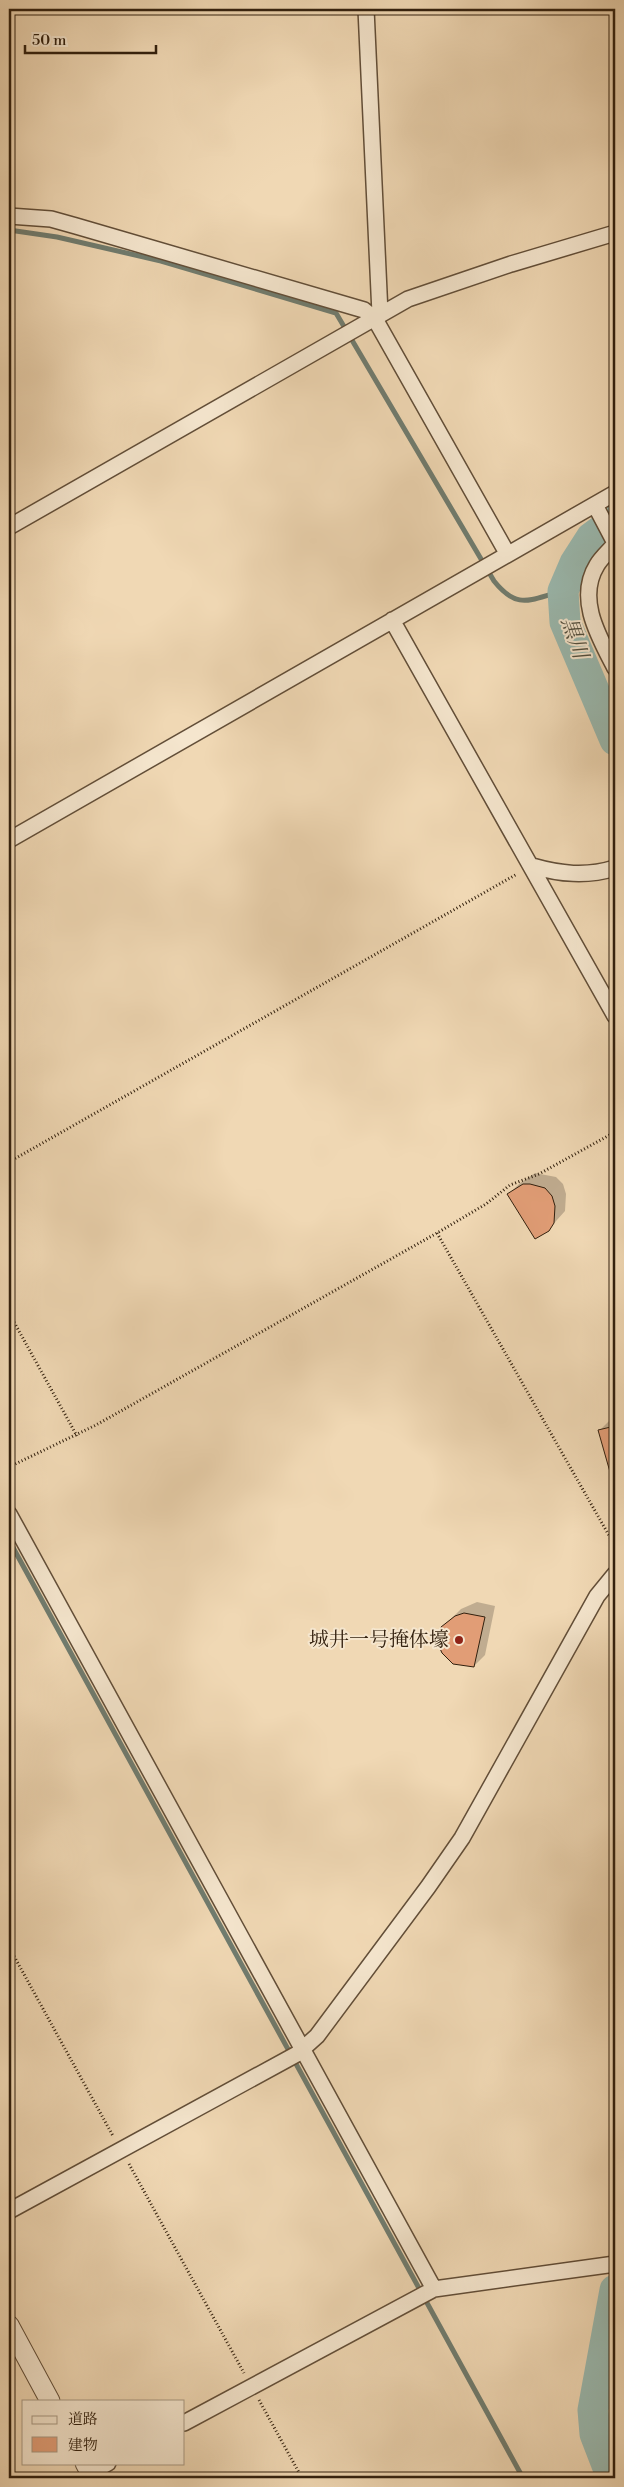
<svg xmlns="http://www.w3.org/2000/svg" width="624" height="2487" font-family="'Libre Bodoni','Noto Serif JP',serif">
  <rect width="100%" height="100%" fill="#f0d8b4"/>
  <filter id="stains"><feTurbulence type="fractalNoise" baseFrequency=".004" numOctaves="4"/><feColorMatrix values="0 0 0 0 .2 0 0 0 0 .09 0 0 0 0 .02 0 0 0 .5 -.17"/></filter>
  <radialGradient id="worn" r=".72"><stop offset=".6" stop-color="#630" stop-opacity="0"/><stop offset="1" stop-color="#630" stop-opacity=".3"/></radialGradient>
  <path fill="#0003" d="M 535,1173 L 556,1177 L 563,1184 L 566,1194 L 565,1211 L 548,1230 L 509,1194 L 520,1183 Z
    M 615,1418 L 615,1484 L 614,1484 L 600,1430 L 611,1419 Z
    M 477,1602 L 495,1606 L 485,1655 L 474,1666 L 439,1644 L 439,1635 L 442,1628 L 461,1609 Z"/>
  <g fill="none" stroke-linecap="round" stroke-linejoin="round">
    <path stroke="#707c6f" stroke-width="5" d="M 9,230 L 57,237 L 161,261 L 336,313 L 494,581 C 518,611 530,599 563,591
      M 9,1543 L 10,1542 L 523,2478"/>
    <path stroke="#9ab9af" stroke-width="31" d="M 615,520 L 591,538 L 575,563 L 563,591 L 565,622 L 615,740
      M 612,2478 L 595,2434 L 593,2410 L 615,2290"/>
  </g>
  <path fill="#e19d76" stroke="#32200e" d="M 523,1184 L 530,1184 L 545,1188 L 552,1196 L 555,1206 L 554,1223 L 549,1231 L 535,1239 L 507,1194 Z
    M 615,1426 L 615,1485 L 614,1486 L 598,1430 Z
    M 464,1613 L 485,1617 L 474,1667 L 453,1664 L 442,1653 L 438,1644 L 441,1627 L 455,1616 Z"/>
  <g fill="none" stroke-linecap="round" stroke-linejoin="round">
    <g stroke="#624e38" stroke-width="18">
      <path id="minor" d="M 366,9 L 380,314
        M 9,216 L 51,219 L 76,226 L 364,310 L 375,319 L 507,553
        M 595,505 L 615,543
        M 9,527 L 408,299 L 511,264 L 615,233
        M 615,544 C 609,551 601,558 597,565 C 576,599 599,637 615,668
        M 392,620 L 615,1016
        M 9,840 L 615,493
        M 532,866 C 560,874 586,877 615,868
        M 9,1514 L 434,2289
        M 9,2211 L 297,2054 L 317,2036 L 428,1887 L 462,1838 L 597,1596 L 615,1574
        M 184,2423 L 434,2289 L 615,2264
        M 90,2473 L 108,2463"/>
    </g>
    <g stroke="#624e38" stroke-width="21">
      <path id="tertiary" d="M 9,2325 L 50,2401
        M 85,2463 L 93,2478"/>
    </g>
    <path stroke="#32200e" stroke-width="3" stroke-dasharray="1 2.5" stroke-linecap="butt" d="M 9,1162 L 517,874
      M 437,1233 L 615,1546
      M 9,1313 L 77,1436
      M 9,1467 L 96,1425 L 437,1233 L 486,1204 L 510,1185 L 539,1174 L 615,1132
      M 9,1947 L 113,2136
      M 129,2164 L 244,2373
      M 259,2400 L 302,2478"/>
    <use href="#minor" stroke="#f5e6ce" stroke-width="15"/>
    <use href="#tertiary" stroke="#f5e6ce" stroke-width="19"/>
  </g>
  <circle fill="#8f2418" stroke="#f5e6ce" stroke-width="2" cx="459" cy="1640" r="5"/>
  <g text-anchor="middle" dominant-baseline="central" stroke-width="4" stroke-linejoin="round" paint-order="stroke">
    <g font-size="20" fill="#32200e" stroke="#f5e6ce" text-anchor="end">
      <text x="449" y="1640">城井一号掩体壕</text>
    </g>
    <g font-size="21" font-style="italic" fill="#514e3e" stroke="#f5e6ce">
      <text transform="translate(574 638) rotate(71)">黒川</text>
    </g>
  </g>
  <rect width="624" height="2487" fill="none" stroke="#f0d8b4" stroke-width="30"/>
  <rect x="10" y="10" width="604" height="2467" fill="none" stroke="#32200e" stroke-width="2.5"/>
  <rect x="15" y="15" width="594" height="2457" fill="none" stroke="#32200e"/>
  <rect x="22" y="2400" width="162" height="65" fill="#f5e6ce" stroke="#a79781"/>
  <rect x="32" y="2416" width="25" height="8" fill="#f5e6ce" stroke="#a79781"/>
  <text x="68" y="2424" font-size="15" fill="#32200e">道路</text>
  <rect x="32" y="2437" width="25" height="15" fill="#e19d76" stroke="#a79781"/>
  <text x="68" y="2450" font-size="15" fill="#32200e">建物</text>
  <path d="M25 45v8h131v-8" fill="none" stroke="#32200e" stroke-width="2.5"/>
  <text x="32" y="45" font-size="15" fill="#32200e" stroke="#f5e6ce" stroke-width="4" paint-order="stroke">50 m</text>
  <rect width="100%" height="100%" filter="url(#stains)"/>
  <rect width="100%" height="100%" fill="url(#worn)"/>
</svg>
